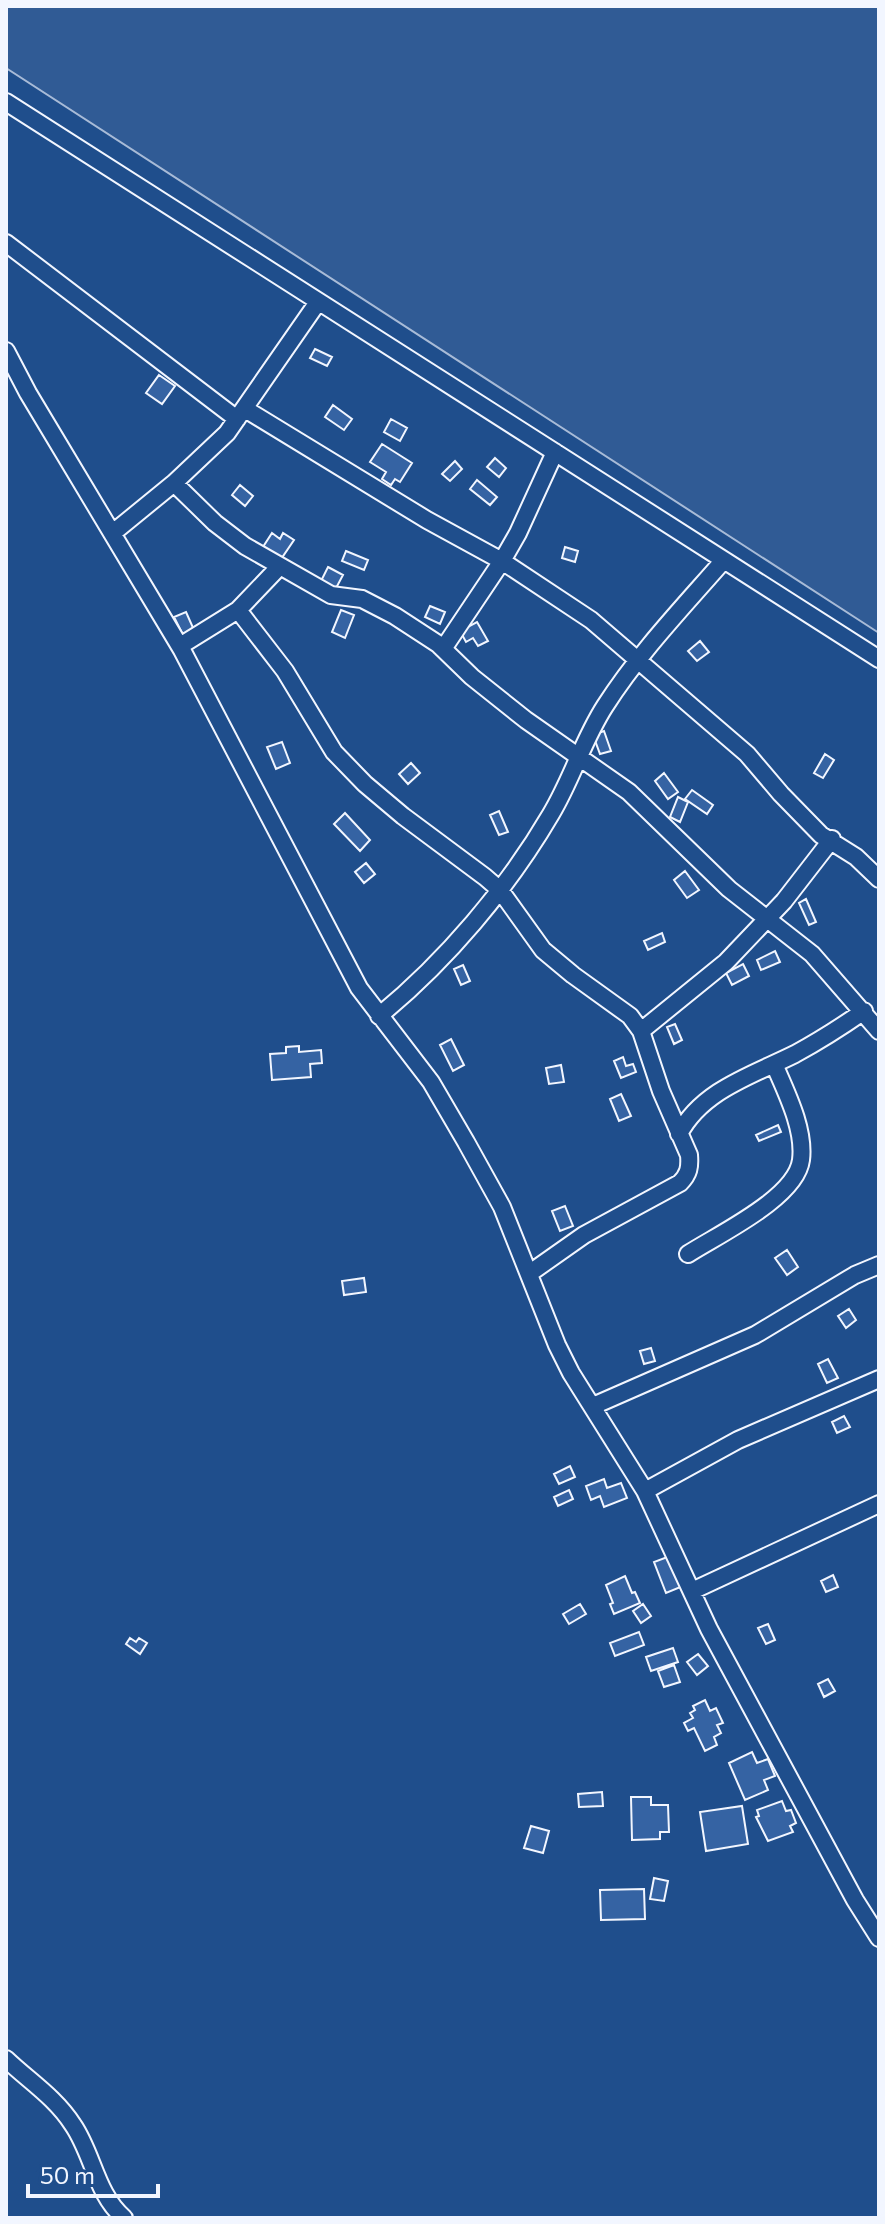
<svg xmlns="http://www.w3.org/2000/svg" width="885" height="2224" font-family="Commissioner,sans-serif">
  <rect width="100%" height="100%" fill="#1f4e8c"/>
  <path fill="#305b95" stroke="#a8bbd7" stroke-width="2" d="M 6,6 L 879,6 L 879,633 L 6,68 Z"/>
  <path fill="#3563a3" stroke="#f2f6ff" stroke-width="2" d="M 315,349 L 332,357 L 327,366 L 310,358 Z
    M 159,375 L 175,386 L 162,404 L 146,393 Z
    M 333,405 L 352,419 L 344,430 L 325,417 Z
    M 391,419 L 407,428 L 400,441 L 384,432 Z
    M 382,444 L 412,463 L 400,482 L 395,479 L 391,485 L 382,479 L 386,472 L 370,462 Z
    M 495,458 L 506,468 L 499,477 L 487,467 Z
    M 455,461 L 462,469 L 450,481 L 442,474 Z
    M 477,480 L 497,497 L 490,505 L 470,489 Z
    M 240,485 L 253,496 L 245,506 L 232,495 Z
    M 272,533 L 280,539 L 283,533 L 294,540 L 279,562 L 261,550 Z
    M 565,547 L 578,551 L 575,562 L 562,558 Z
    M 346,551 L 368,560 L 364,570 L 342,561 Z
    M 328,567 L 343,575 L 335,590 L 320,583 Z
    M 430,606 L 445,612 L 440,624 L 425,617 Z
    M 341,610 L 354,615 L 345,638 L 332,632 Z
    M 186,612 L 194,630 L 183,635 L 174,617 Z
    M 477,622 L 488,641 L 478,646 L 473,638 L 466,642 L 460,631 Z
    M 700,641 L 709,652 L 697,661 L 688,651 Z
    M 604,731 L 611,751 L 600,754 L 593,735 Z
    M 282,742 L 290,763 L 276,769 L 267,747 Z
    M 825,754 L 834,760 L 823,778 L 814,773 Z
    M 411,763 L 420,773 L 408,784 L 399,774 Z
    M 664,773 L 678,792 L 668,799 L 655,781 Z
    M 692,790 L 713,805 L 707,814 L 685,799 Z
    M 678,797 L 688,802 L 680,822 L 670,817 Z
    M 499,811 L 508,832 L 499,835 L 490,815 Z
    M 345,813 L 370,840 L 360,851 L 334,824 Z
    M 366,863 L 375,874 L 364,883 L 355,872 Z
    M 685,871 L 699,890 L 687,898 L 674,880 Z
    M 806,899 L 816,922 L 809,925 L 799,903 Z
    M 662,933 L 665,942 L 648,950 L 644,941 Z
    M 775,951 L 780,962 L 761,970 L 757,960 Z
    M 743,964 L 749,976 L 732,985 L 726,973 Z
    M 463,965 L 470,981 L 461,985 L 454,969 Z
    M 675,1024 L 682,1040 L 674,1044 L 667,1027 Z
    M 451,1039 L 464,1065 L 453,1071 L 440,1045 Z
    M 299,1046 L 299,1052 L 321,1050 L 322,1063 L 310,1064 L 311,1077 L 272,1080 L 270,1054 L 286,1053 L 286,1047 Z
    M 623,1057 L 626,1066 L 633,1064 L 636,1072 L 621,1078 L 614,1061 Z
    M 561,1065 L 564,1082 L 549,1084 L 546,1068 Z
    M 621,1094 L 631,1116 L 619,1121 L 610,1099 Z
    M 778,1125 L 781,1132 L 759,1141 L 756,1135 Z
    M 565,1206 L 573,1226 L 560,1231 L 552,1211 Z
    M 787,1250 L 798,1267 L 787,1275 L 775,1258 Z
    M 364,1278 L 366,1292 L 344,1295 L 342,1281 Z
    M 849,1309 L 856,1320 L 846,1328 L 838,1316 Z
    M 651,1348 L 655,1361 L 644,1364 L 640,1351 Z
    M 828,1359 L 838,1378 L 827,1383 L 818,1364 Z
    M 844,1416 L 850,1427 L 837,1433 L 832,1422 Z
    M 570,1466 L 575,1477 L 559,1484 L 554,1474 Z
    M 604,1479 L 607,1488 L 621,1483 L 627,1498 L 604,1507 L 600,1496 L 591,1500 L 586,1486 Z
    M 569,1490 L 573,1499 L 558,1506 L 554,1497 Z
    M 670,1556 L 683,1586 L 666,1593 L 654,1562 Z
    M 833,1575 L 838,1587 L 826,1592 L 821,1581 Z
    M 625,1576 L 632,1593 L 635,1592 L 640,1603 L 614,1614 L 610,1604 L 613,1603 L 606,1585 Z
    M 580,1604 L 586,1614 L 569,1624 L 563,1614 Z
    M 643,1604 L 651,1616 L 641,1623 L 633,1611 Z
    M 768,1624 L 775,1640 L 766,1644 L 758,1628 Z
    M 639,1632 L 644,1645 L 615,1656 L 610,1643 Z
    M 130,1638 L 136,1642 L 139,1638 L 147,1643 L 140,1654 L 126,1644 Z
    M 673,1648 L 678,1662 L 651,1671 L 646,1657 Z
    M 698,1654 L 708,1666 L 697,1675 L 687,1662 Z
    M 674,1665 L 680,1682 L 664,1687 L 658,1671 Z
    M 828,1679 L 835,1691 L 824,1697 L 818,1684 Z
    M 705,1700 L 710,1711 L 716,1708 L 723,1723 L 717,1725 L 721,1733 L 714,1737 L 717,1745 L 705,1751 L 694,1728 L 688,1731 L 684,1723 L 693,1718 L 690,1713 L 695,1710 L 693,1706 Z
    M 752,1752 L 757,1763 L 768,1759 L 775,1776 L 764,1780 L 768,1790 L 745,1800 L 729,1763 Z
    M 602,1792 L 603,1806 L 579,1807 L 578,1794 Z
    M 631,1797 L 651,1797 L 651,1805 L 668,1805 L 669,1832 L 660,1832 L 660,1839 L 632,1840 Z
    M 782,1801 L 786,1811 L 791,1810 L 796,1823 L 790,1826 L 793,1832 L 768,1841 L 756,1817 L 759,1816 L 757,1810 Z
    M 742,1806 L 748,1844 L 706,1851 L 700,1812 Z
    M 531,1826 L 549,1831 L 543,1853 L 524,1848 Z
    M 654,1878 L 668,1881 L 664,1901 L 650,1899 Z
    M 644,1889 L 645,1919 L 601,1920 L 600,1890 Z"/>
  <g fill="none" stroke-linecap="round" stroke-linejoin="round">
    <g stroke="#f2f6ff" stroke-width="20">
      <path id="street" d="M 6,102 L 879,659
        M 6,243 L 237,419
        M 6,351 L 28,393 L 182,650 L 359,988 L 431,1082 L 466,1142 L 502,1207 L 557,1345 L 571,1373 L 645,1491 L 709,1629 L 855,1900 L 879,1938
        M 245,409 L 427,520 L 502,561 L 591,620 L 747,754 L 781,794 L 821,835 L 856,857 L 879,879
        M 174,483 L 215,523 L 245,546 L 331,595 L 362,599 L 395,616 L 438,644 L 472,677 L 526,720 L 629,792 L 729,889 L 812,954 L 879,1031
        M 114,532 L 174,483 L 227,433 L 318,302
        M 238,610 L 285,671 L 334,752 L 365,784 L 403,816 L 485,877 L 500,890 L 543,950 L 573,975 L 630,1016 L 641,1031 L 661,1091 L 689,1155 C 690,1167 689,1174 680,1183 L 584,1235 L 530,1273
        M 180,646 L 238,610 L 280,566
        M 443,649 L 502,561 L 518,533 L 555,452
        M 379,1016 C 446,961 507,889 551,814 C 572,779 583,740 605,706 C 639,653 683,607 724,560
        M 641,1031 L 726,962 L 784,901 L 832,839
        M 679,1134 C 702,1090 753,1075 795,1054 C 819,1041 841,1027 864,1011
        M 688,1254 C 719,1234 796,1198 801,1160 C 805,1129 786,1092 774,1064
        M 593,1406 L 755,1335 L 855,1275 L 879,1265
        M 645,1491 L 738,1440 L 879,1379
        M 692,1591 L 879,1504
        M 6,2059 C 29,2081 55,2097 73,2125 C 93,2154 96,2194 124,2218"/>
    </g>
    <use href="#street" stroke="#1f4e8c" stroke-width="16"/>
  </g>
  <rect width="885" height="2224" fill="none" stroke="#f2f6ff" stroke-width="16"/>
  <path d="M28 2184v12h130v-12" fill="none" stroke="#f2f6ff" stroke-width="4"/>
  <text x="40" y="2184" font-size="24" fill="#f2f6ff" stroke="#1f4e8c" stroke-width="6" paint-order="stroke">50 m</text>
</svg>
